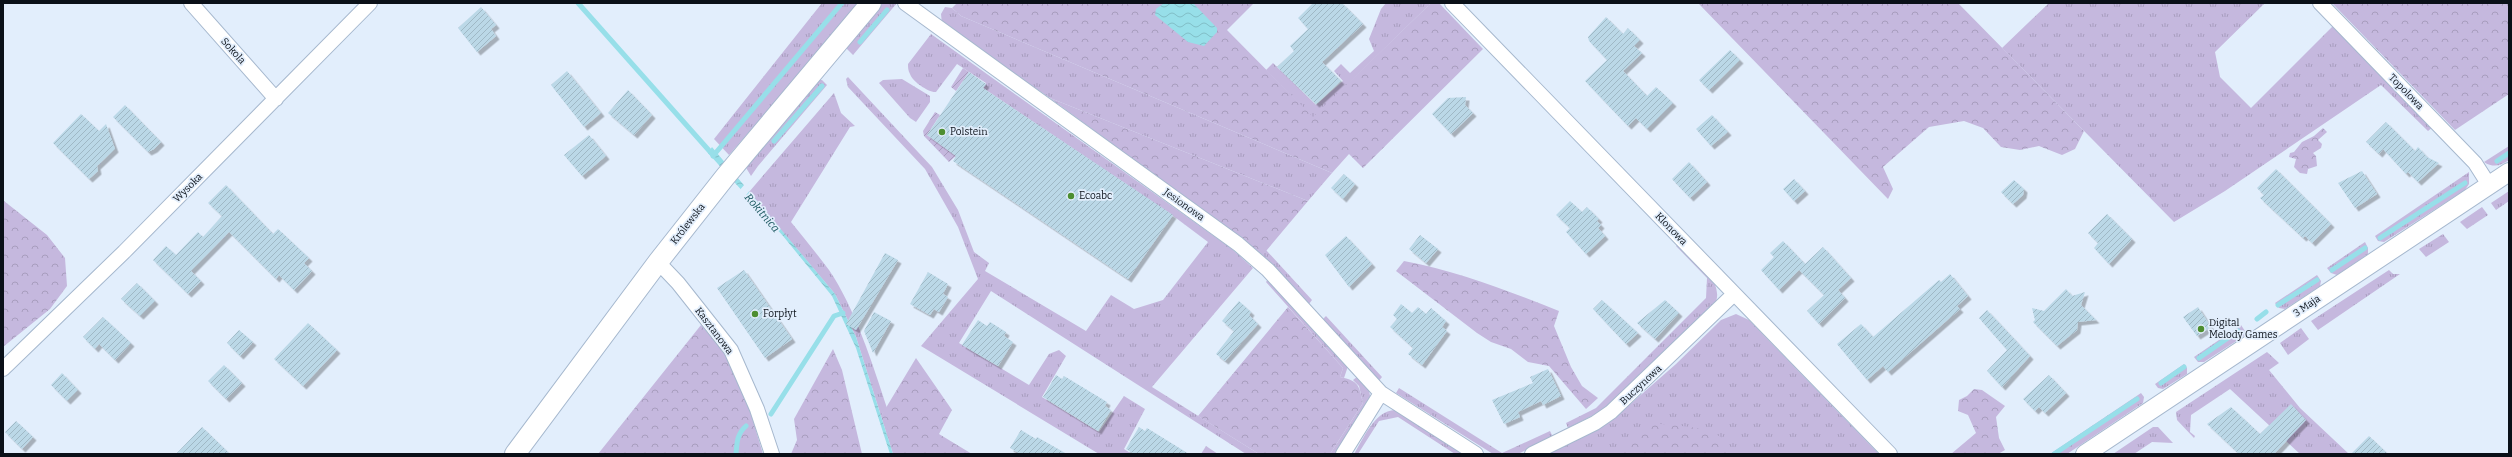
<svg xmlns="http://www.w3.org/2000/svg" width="2512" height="457" font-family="Bitter,serif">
  <defs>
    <pattern id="grass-tufts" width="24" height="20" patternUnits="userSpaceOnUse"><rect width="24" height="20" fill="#c5b8de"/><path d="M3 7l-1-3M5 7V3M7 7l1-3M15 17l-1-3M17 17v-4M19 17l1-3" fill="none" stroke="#a89dbe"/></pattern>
    <pattern id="forest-crowns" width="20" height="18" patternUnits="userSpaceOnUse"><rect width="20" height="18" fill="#c5b8de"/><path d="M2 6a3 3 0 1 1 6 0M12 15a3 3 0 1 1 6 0" fill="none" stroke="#a89dbe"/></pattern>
    <pattern id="garden-furrows" width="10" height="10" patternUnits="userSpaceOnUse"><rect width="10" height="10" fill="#c5b8de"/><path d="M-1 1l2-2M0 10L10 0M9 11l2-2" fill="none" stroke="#a89dbe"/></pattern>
    <pattern id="water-waves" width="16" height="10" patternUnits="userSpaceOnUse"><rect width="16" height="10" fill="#97dfe9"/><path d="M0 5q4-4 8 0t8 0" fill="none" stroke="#81bec7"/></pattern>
    <pattern id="building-hatch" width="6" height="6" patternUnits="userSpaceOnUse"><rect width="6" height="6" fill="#bbd8e7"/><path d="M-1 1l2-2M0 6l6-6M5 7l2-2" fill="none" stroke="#9fb8c5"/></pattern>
    <filter id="shadow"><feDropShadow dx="3.5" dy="3.5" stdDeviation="0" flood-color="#0004"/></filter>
  </defs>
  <rect width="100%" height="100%" fill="#e2eefc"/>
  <path fill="url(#grass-tufts)" d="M 822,3 L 861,3 L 729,155 L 714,139 Z
    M 883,3 L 897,3 L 853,55 L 845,47 Z
    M 1386,3 L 1431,3 L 1313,118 L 1266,70 L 1273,63 L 1316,105 L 1343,81 L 1334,71 L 1341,64 L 1350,73 L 1374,51 L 1369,39 L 1381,9 Z
    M 2049,3 L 2265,3 L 2215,52 L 2220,77 L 2251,108 L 2333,26 L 2433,127 L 2428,131 L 2381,85 L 2225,191 L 2174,222 L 2002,48 Z
    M 945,7 L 952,8 L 961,16 L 1332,173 L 1308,201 L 1050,98 L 942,24 L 941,14 Z
    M 931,34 L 1232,249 L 1253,268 L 1152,387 L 1259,454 L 1246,454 L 991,291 L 959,343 L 1029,385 L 1049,354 L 1059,350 L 1066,356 L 1042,397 L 1099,432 L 1124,396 L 1145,409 L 1124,449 L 1132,454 L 1099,454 L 921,346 L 978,279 L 958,227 L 925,169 L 848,87 L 846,79 L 848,77 L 932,167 L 958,210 L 974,252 L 989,263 L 985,271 L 1086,331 L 1111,295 L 1134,309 L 1163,300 L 1208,242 L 1172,215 L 983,88 L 986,83 L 957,64 L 936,92 C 929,93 912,81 910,74 C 908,71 908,67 908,64 Z
    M 902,79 L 930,96 L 930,102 L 916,122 L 910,118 L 879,83 L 883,80 Z
    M 818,80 L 822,80 L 827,85 L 758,166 L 751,176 L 745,166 Z
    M 834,93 L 841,113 L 855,126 L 850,127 L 791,222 C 804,238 817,254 829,270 C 855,308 873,365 887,408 L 881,416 L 856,337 L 835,294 L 749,192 Z
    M 2509,146 L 2509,160 C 2501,166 2493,168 2484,162 Z
    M 2469,172 L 2469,184 L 2465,190 L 2384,242 L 2378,241 L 2375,236 Z
    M 2509,191 L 2509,201 L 2496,210 L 2491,203 Z
    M 2482,207 L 2488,215 L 2467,229 L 2460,222 Z
    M 2443,234 L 2449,242 L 2426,257 L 2419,249 Z
    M 2365,242 L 2368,248 L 2368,254 L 2337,275 L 2331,273 L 2327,268 Z
    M 1678,244 C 1692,258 1726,281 1715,304 L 1605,409 L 1568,428 L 1566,423 L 1596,408 L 1706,298 L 1707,278 L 1676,246 Z
    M 1266,250 L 1312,300 L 1309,304 L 1261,257 Z
    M 2389,270 L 2393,274 L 2400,274 L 2318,330 L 2311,321 Z
    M 2317,275 L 2321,281 L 2320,286 L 2285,309 L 2279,308 L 2275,303 Z
    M 1269,278 L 1348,366 L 1344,378 L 1340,377 L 1343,368 L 1266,282 Z
    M 1736,314 L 1749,320 L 1879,454 L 1547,454 L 1619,414 L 1676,364 L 1721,320 Z
    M 1326,316 L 1382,377 L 1378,382 L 1322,320 Z
    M 2241,325 L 2245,331 L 2244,336 L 2204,362 L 2198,362 L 2194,357 Z
    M 2301,328 L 2309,339 L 2288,355 L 2280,343 Z
    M 2267,352 L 2279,363 L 2269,370 L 2300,408 L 2349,454 L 2300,454 L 2230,389 L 2191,415 L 2190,432 L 2195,436 L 2194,438 L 2177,420 L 2176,412 Z
    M 2184,364 L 2187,368 L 2187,374 L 2163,389 L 2158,388 L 2155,384 Z
    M 1357,377 L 1369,391 L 1371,400 L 1338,454 L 1330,454 L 1363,403 L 1359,386 L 1353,380 Z
    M 1399,388 L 1502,453 L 1550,431 L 1553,437 L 1518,454 L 1493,454 L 1396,393 Z
    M 2141,393 L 2144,397 L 2143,403 L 2067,454 L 2050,454 Z
    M 1395,410 L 1467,454 L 1455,454 L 1398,417 L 1379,421 L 1358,454 L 1354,454 C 1364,438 1374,411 1395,410 Z
    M 2153,427 L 2158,427 L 2173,443 L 2152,442 L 2134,454 L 2113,454 Z
    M 1206,446 L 1218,454 L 1201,454 Z"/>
  <path fill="url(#forest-crowns)" d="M 957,3 L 1254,3 L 1227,30 L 1313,117 L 1431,3 L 1439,3 L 1483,49 L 1363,168 L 1349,154 L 1332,173 L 961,16 L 952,8 Z
    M 1698,3 L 1958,3 L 2084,131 L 2075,149 L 2062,155 L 2039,146 L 2020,150 L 2001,147 L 1983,128 L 1964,121 L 1929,127 L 1883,167 L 1893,189 L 1888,199 Z
    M 2332,3 L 2509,3 L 2509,94 L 2455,130 Z
    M 1050,98 L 1308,201 L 1261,257 L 1242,240 Z
    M 2323,128 L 2327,132 L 2318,140 L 2322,144 L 2321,148 L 2313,153 L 2316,156 L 2317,166 L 2308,169 L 2307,174 L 2300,173 L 2294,167 L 2296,159 L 2289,157 L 2290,153 L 2294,152 L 2302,142 L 2314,136 Z
    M 4,201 L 47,235 L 65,258 L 67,286 L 50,309 L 3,347 Z
    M 1404,261 C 1458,271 1508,291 1559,311 L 1554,326 L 1571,367 L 1582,386 L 1598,398 L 1586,409 L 1549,366 L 1528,362 L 1511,349 L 1491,342 L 1477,333 L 1396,271 Z
    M 1288,307 L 1343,368 L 1340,377 C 1359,381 1359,385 1363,403 L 1330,454 L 1259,454 L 1198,416 Z
    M 701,325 L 723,350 L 742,384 L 763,454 L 598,454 Z
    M 833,349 L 842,370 L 862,454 L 791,454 L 797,440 L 794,419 Z
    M 916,358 L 952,410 L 939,434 L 972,454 L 893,454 L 881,416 Z
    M 1974,389 L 1982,390 L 2005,406 L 1996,417 L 1999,438 L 2005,450 L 1998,454 L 1951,454 L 1976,433 L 1968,415 L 1958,411 L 1959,400 L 1967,396 Z
    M 1653,423 C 1679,427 1724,424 1734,454 L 1609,454 Z"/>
  <path fill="url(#garden-furrows)" d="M 963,68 L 969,72 L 956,91 L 951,87 Z
    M 935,112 L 940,115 L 927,135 L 956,156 L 949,162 L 924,136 L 923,131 Z"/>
  <path fill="url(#water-waves)" d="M 1164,3 L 1193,3 L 1217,28 L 1217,32 L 1204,46 L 1188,42 L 1155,15 L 1156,9 Z
    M 712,147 L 835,294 L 856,337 L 893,454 L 890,454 L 856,348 L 832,296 L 783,236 L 708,153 Z"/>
  <path fill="#e2eefc" d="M 745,184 L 750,190 L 744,198 L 738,192 Z"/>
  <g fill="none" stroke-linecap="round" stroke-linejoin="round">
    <path stroke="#97dfe9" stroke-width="5" d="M 578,3 L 713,155
      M 860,42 L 887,10
      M 774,141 L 822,86
      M 713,156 L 842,3
      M 2497,161 L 2509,153
      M 2380,238 L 2465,183
      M 2332,270 L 2365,248
      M 2278,305 L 2317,280
      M 2257,319 L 2266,312
      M 2199,358 L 2238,331
      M 2161,383 L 2184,367
      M 771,414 L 834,316 L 843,313
      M 736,454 C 737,442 737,434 746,426
      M 2054,454 L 2137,399"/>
  </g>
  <path fill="url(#building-hatch)" filter="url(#shadow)" d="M 1313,3 L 1342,3 L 1363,24 L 1322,62 L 1341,81 L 1316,104 L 1277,67 L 1294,51 L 1290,46 L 1308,29 L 1298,18 Z
    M 481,7 L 496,25 L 491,29 L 496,36 L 477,52 L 458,28 Z
    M 1606,17 L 1623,34 L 1628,28 L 1640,40 L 1634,46 L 1642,53 L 1623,71 L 1647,96 L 1656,87 L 1673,103 L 1647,129 L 1636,118 L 1628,126 L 1585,81 L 1607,60 L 1589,41 L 1588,37 Z
    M 1730,50 L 1740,60 L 1709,90 L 1699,80 Z
    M 567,71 L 601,113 L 584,127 L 551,85 Z
    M 969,72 L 986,84 L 983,88 L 1173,215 L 1128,279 L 953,161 L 956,156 L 927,135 Z
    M 628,90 L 652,115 L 634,135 L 608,113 Z
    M 1466,97 L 1465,105 L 1473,113 L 1451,134 L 1432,114 L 1448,98 Z
    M 125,105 L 161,142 L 154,149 L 148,152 L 113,117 Z
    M 81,114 L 99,131 L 106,124 L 115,149 L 97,166 L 98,171 L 89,179 L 53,143 Z
    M 1712,115 L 1728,132 L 1711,146 L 1696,129 Z
    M 2386,122 L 2415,151 L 2418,147 L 2427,157 L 2439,163 L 2418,182 L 2408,172 L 2406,174 L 2383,149 L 2379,154 L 2366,142 Z
    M 589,135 L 606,156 L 582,176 L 564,155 Z
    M 1689,162 L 1707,182 L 1690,198 L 1672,179 Z
    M 2276,169 L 2331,224 L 2312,243 L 2305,236 L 2303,238 L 2260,198 L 2264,195 L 2257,188 Z
    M 2362,171 L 2377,194 L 2355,208 L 2338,183 Z
    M 1344,174 L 1355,184 L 1343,199 L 1331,188 Z
    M 1794,179 L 1805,191 L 1794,201 L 1783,189 Z
    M 2014,180 L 2024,189 L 2023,195 L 2013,204 L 2001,192 Z
    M 226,185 L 273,234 L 278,229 L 309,258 L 304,263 L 312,271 L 294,290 L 279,275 L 276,279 L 229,232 L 191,271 L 201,281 L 188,294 L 153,260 L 166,246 L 176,255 L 198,232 L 203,237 L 222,216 L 208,203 Z
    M 1570,201 L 1582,212 L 1587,207 L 1599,219 L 1597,221 L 1601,225 L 1598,228 L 1605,236 L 1586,254 L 1566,232 L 1570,228 L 1556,215 Z
    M 2107,214 L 2132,239 L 2109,264 L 2094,248 L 2098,243 L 2088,233 Z
    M 1420,235 L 1438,249 L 1426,263 L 1409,249 Z
    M 1346,236 L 1372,264 L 1349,287 L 1325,255 Z
    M 1783,241 L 1805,264 L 1823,247 L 1851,278 L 1838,290 L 1845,298 L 1819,324 L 1807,311 L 1824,295 L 1799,270 L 1779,290 L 1761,270 L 1774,257 L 1770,253 Z
    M 885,253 L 898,260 L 856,330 L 846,324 Z
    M 744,270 L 792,339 L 765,358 L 717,288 Z
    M 928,272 L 948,284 L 943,294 L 948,297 L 939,312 L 934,309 L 930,315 L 910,304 Z
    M 1950,274 L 1968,296 L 1957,306 L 1960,309 L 1888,372 L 1883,366 L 1867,380 L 1837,344 L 1861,324 L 1873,337 L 1939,280 L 1941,282 Z
    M 137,283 L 155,301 L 140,316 L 121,299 Z
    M 2066,289 L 2072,296 L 2085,292 L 2081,305 L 2096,320 L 2078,322 L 2077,330 L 2057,346 L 2033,322 L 2035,320 L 2032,308 L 2044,311 Z
    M 1602,300 L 1638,333 L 1626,344 L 1593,309 Z
    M 1665,300 L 1679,313 L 1655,339 L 1637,323 Z
    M 1239,301 L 1251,312 L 1249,315 L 1258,324 L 1225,361 L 1216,354 L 1234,331 L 1222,321 Z
    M 1401,304 L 1412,313 L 1418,307 L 1426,314 L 1431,308 L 1446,321 L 1442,327 L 1447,331 L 1422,365 L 1408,354 L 1413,348 L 1390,327 L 1397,319 L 1393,315 Z
    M 2198,307 L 2211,327 L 2197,336 L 2183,317 Z
    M 1987,310 L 2030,356 L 2002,387 L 1987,371 L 2007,350 L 1979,318 Z
    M 874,312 L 891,321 L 873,353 L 864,331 Z
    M 103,317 L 131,343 L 115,360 L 99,344 L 95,349 L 83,337 Z
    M 978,320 L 987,326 L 990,322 L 1006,332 L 1004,336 L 1013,342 L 998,366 L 962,345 Z
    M 308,323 L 337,350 L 303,386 L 274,359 Z
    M 239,330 L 253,342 L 240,356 L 227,343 Z
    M 224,365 L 242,383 L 226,399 L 208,381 Z
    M 1548,369 L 1561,396 L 1543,405 L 1541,401 L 1518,412 L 1520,417 L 1504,424 L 1492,400 L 1533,383 L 1530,377 Z
    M 62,373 L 78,390 L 67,401 L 51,385 Z
    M 1056,375 L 1062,379 L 1064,376 L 1107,402 L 1105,406 L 1111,410 L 1098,431 L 1043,397 Z
    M 2049,375 L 2066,393 L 2045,413 L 2039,407 L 2035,411 L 2023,399 Z
    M 2291,404 L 2306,420 L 2274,454 L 2239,454 L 2207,424 L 2231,407 L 2260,434 Z
    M 16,421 L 33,437 L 22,449 L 5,432 Z
    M 202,427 L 230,454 L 176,454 Z
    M 1139,427 L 1145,431 L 1147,428 L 1189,454 L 1134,454 L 1126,449 Z
    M 1021,430 L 1036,439 L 1037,437 L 1067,454 L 1020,454 L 1010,448 Z
    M 2369,436 L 2388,454 L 2351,454 Z"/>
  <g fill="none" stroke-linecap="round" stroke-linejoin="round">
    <g stroke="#a6b8ce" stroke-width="16">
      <path id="minor" d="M 191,3 L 276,99
        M 905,3 L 1238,244 L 1268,270 L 1381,393 L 1343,454
        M 1452,3 L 1890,454
        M 2320,3 L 2475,163 L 2489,185
        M 658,262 L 678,283 L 731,350 L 757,409 L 772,454
        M 3,369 L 124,252 L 370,3
        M 1381,393 L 1476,454
        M 1532,454 L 1595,423 L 1611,412 L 1734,294"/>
    </g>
    <g stroke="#a6b8ce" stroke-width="20">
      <path id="tertiary" d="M 2085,454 L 2509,172"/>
    </g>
    <g stroke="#a6b8ce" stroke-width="22">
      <path id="secondary" d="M 515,454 L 658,262 L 725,177 L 871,3"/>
    </g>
    <use href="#minor" stroke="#fff" stroke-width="14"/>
    <use href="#tertiary" stroke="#fff" stroke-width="18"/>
    <use href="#secondary" stroke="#fff" stroke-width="20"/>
  </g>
  <g fill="#4d8e30" stroke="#e2eefc" stroke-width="1.5">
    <circle cx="942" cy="132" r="4"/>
    <circle cx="1071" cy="196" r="4"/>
    <circle cx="755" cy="314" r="4"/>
    <circle cx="2201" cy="329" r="4"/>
  </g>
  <g text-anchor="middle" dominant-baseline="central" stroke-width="3.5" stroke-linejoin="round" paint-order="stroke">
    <g font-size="10" fill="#0a1018" stroke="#e2eefc">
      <text transform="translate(233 51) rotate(48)">Sokola</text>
      <text transform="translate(2406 92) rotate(46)">Topolowa</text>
      <text transform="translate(188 188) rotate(-45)">Wysoka</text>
      <text transform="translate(1184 205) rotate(36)">Jesionowa</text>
      <text transform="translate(688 224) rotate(-52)">Królewska</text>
      <text transform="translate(1671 229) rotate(46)">Klonowa</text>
      <text transform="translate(2307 306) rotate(-34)">3 Maja</text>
      <text transform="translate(714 331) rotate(53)">Kasztanowa</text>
      <text transform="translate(1641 385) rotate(-43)">Buczynowa</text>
    </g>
    <g font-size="10" fill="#0a1018" stroke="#e2eefc" text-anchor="start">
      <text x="950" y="132">Polstein</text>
      <text x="1079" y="196">Ecoabc</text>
      <text x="763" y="314">Forpłyt</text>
      <text x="2209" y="323">Digital<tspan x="2209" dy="12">Melody Games</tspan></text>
    </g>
    <g font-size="11" font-style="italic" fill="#19565e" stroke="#e2eefc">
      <text transform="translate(762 213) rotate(49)">Rokitnica</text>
    </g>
  </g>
  <rect width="2512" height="457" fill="none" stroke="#0a1018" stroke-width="8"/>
</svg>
